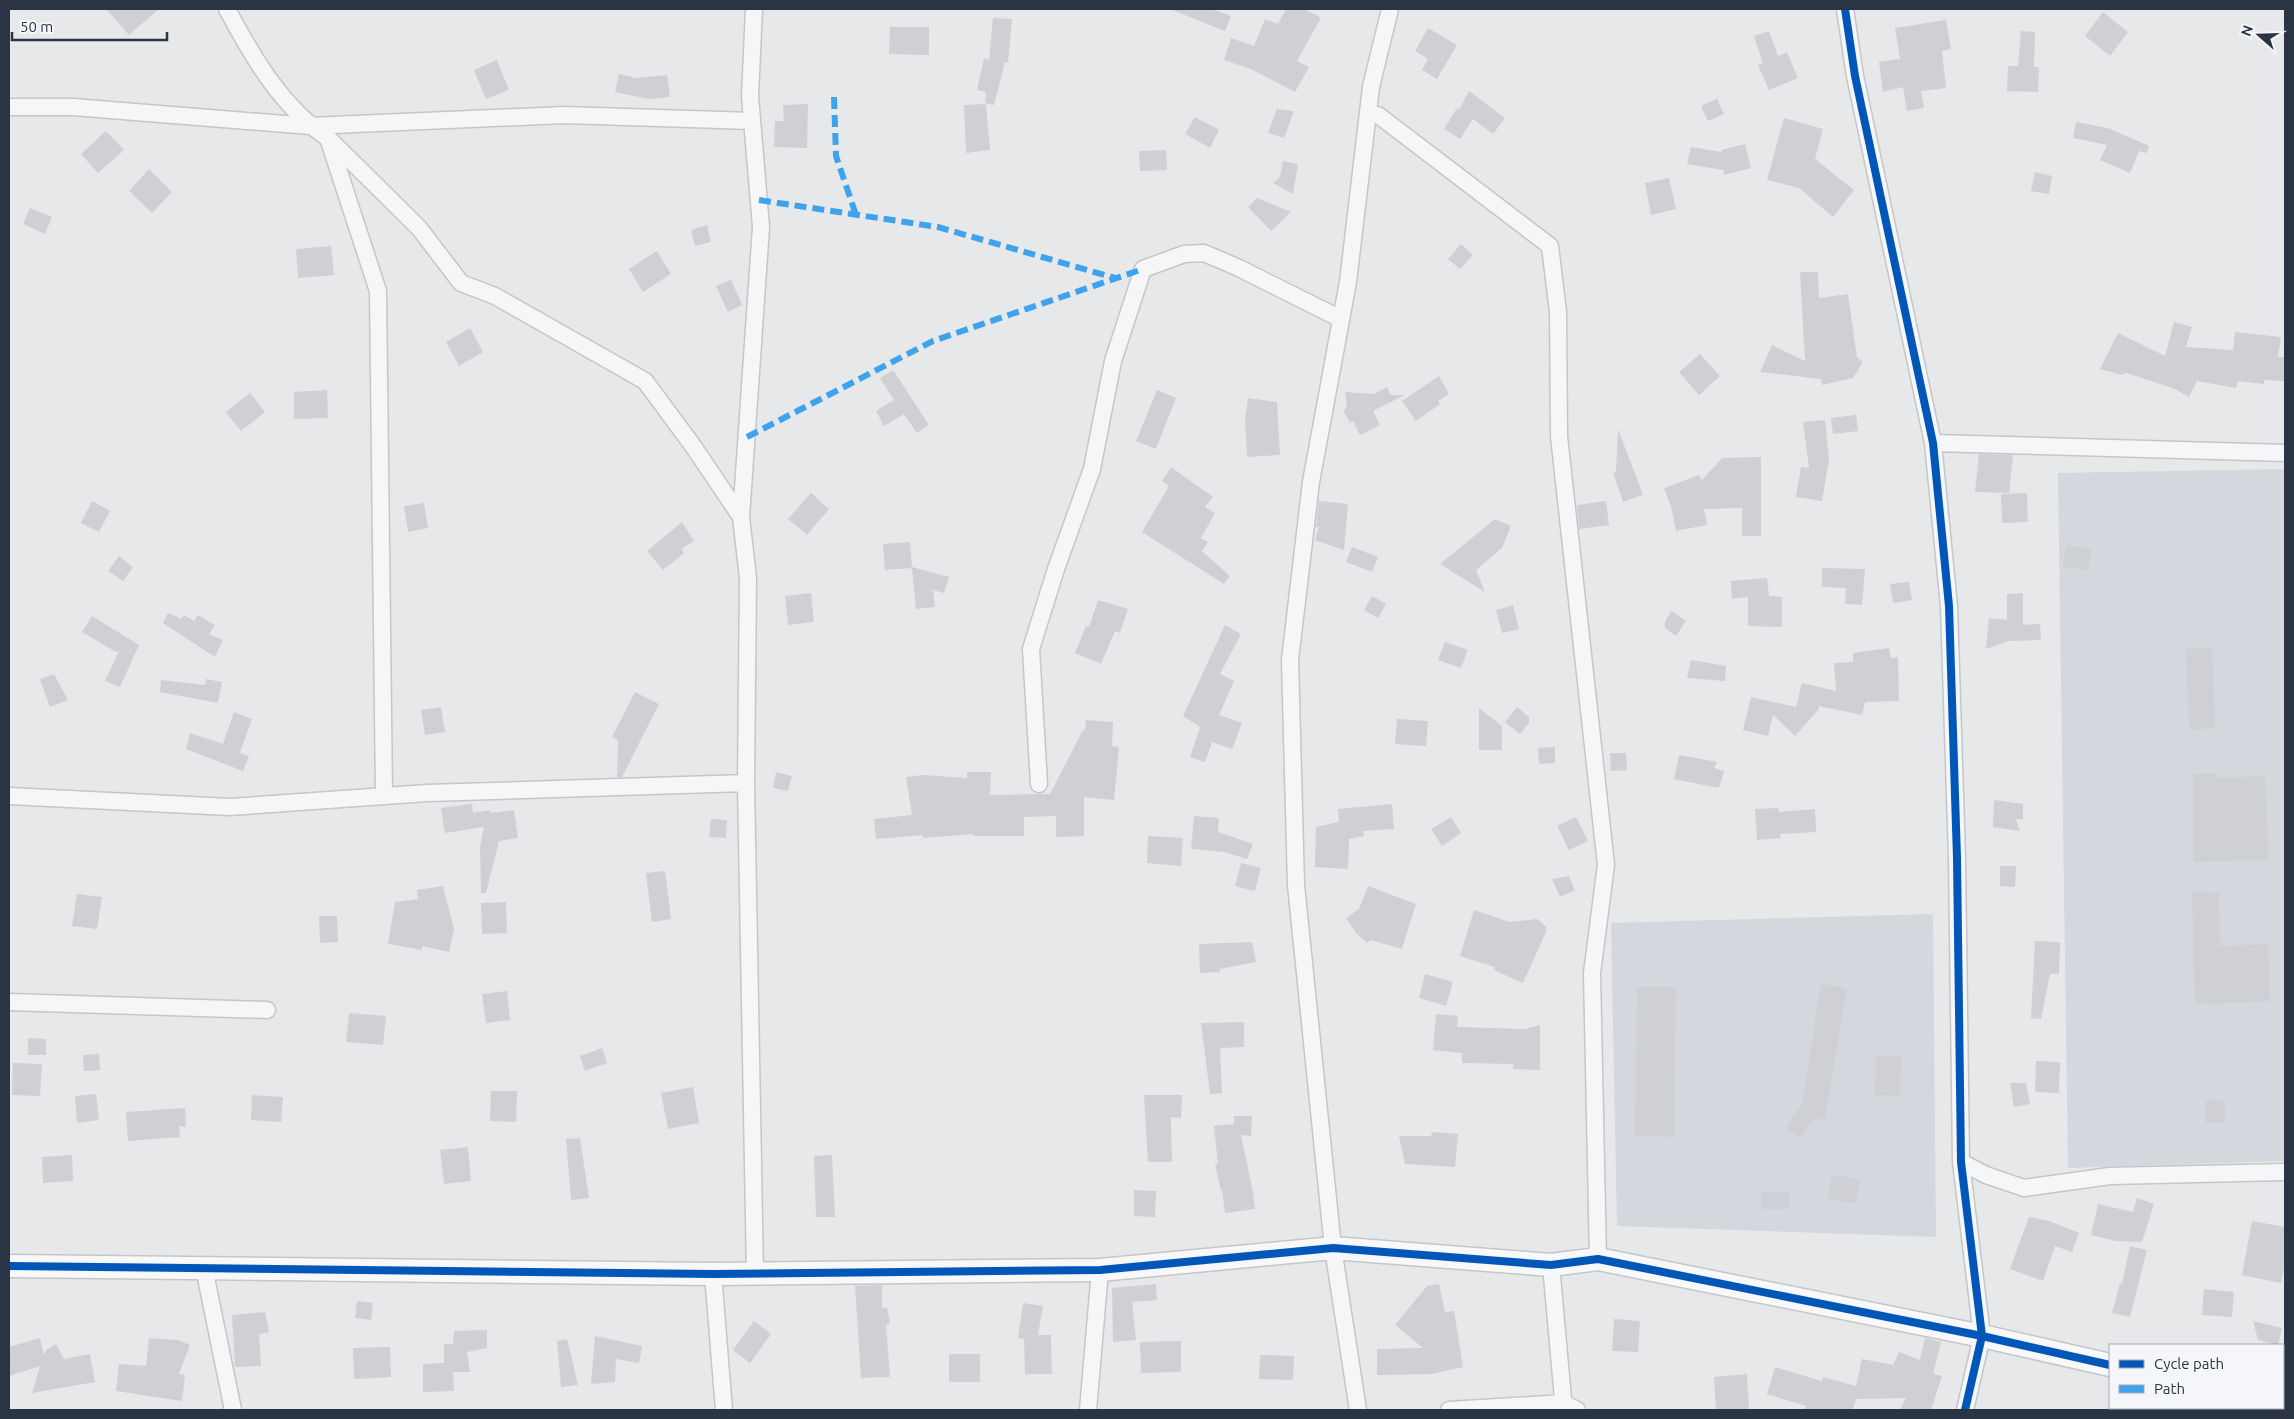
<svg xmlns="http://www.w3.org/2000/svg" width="2294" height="1419" font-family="Ubuntu,sans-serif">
  <rect width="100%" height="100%" fill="#e6e8ea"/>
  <path fill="#d4d7dd" d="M 2285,469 L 2285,1161 L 2068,1168 L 2058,473 Z
    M 1933,914 L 1936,1237 L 1617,1226 L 1611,923 Z"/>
  <path fill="#ced0d3" d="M 106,9 L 159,9 L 129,35 Z
    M 1170,9 L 1211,9 L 1231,16 L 1225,31 Z
    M 1286,9 L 1304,9 L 1321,18 L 1297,61 L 1309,67 L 1295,92 L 1251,69 L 1224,60 L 1231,38 L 1254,46 L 1265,19 L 1278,24 Z
    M 2103,12 L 2128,32 L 2110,56 L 2085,36 Z
    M 993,18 L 1012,19 L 1008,63 L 1005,62 L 994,105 L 985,103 L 986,92 L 977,90 L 984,58 L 989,60 Z
    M 1946,20 L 1951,49 L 1942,51 L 1946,88 L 1921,91 L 1924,108 L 1907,111 L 1903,87 L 1883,92 L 1879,62 L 1900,59 L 1895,28 Z
    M 890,27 L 929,27 L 929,55 L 889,54 Z
    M 1428,28 L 1457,45 L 1437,79 L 1422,70 L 1428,59 L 1415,51 Z
    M 1769,31 L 1778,56 L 1787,52 L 1798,78 L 1769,90 L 1758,65 L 1763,63 L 1754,36 Z
    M 2021,31 L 2035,32 L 2034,67 L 2039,67 L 2038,92 L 2007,91 L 2008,66 L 2018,66 Z
    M 497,60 L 509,90 L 486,99 L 474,70 Z
    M 619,74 L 636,78 L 667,75 L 670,97 L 649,99 L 615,92 Z
    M 1469,91 L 1505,118 L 1493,134 L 1473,119 L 1460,139 L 1444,129 L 1457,108 L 1459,110 Z
    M 1717,99 L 1724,114 L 1708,121 L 1701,106 Z
    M 808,104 L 807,148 L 774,147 L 775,121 L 784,121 L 783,105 Z
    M 986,104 L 990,150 L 966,153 L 964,105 Z
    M 1277,109 L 1294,111 L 1284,138 L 1268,133 Z
    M 1195,117 L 1219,130 L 1210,148 L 1185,134 Z
    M 1784,118 L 1823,129 L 1815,159 L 1854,190 L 1833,217 L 1799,188 L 1767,180 Z
    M 2076,122 L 2108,128 L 2149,146 L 2147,153 L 2139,151 L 2130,173 L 2100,160 L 2107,145 L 2073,138 Z
    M 106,131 L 124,150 L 98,173 L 81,154 Z
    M 1745,144 L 1751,168 L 1724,175 L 1723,170 L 1687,164 L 1691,147 L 1722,152 L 1721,150 Z
    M 1166,150 L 1167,170 L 1140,171 L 1139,151 Z
    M 1283,161 L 1298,164 L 1293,194 L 1273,183 L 1280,177 Z
    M 149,169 L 172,192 L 152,213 L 129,191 Z
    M 2035,172 L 2052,176 L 2049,194 L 2031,191 Z
    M 1669,178 L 1676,209 L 1651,215 L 1645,183 Z
    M 1257,198 L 1291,212 L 1271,231 L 1248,207 Z
    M 30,208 L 52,217 L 45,234 L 23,224 Z
    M 707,225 L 711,242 L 695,246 L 691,230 Z
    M 1461,244 L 1473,255 L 1460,269 L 1448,259 Z
    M 331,246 L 334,275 L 298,278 L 296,249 Z
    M 657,251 L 671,274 L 643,292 L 629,269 Z
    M 1800,272 L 1818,272 L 1819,298 L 1848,294 L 1857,358 L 1863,362 L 1853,378 L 1822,385 L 1821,379 L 1760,372 L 1772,345 L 1805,361 Z
    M 731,280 L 742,305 L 728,312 L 716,286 Z
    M 2174,322 L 2192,327 L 2186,347 L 2233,350 L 2235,332 L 2281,337 L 2278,357 L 2285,357 L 2285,381 L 2264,380 L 2264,384 L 2238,381 L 2236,388 L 2197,381 L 2189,397 L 2173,388 L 2126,373 L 2122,375 L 2100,369 L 2118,333 L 2165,356 Z
    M 470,328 L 483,352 L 459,366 L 446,342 Z
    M 1700,354 L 1720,376 L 1699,395 L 1679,372 Z
    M 893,370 L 929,425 L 917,433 L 904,414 L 884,426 L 876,411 L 894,400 L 880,378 Z
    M 1439,376 L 1449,394 L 1438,401 L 1440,404 L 1416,421 L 1402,401 Z
    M 1387,387 L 1391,395 L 1405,395 L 1373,411 L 1380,425 L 1360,435 L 1353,421 L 1350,423 L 1343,410 L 1347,408 L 1345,392 L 1374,394 Z
    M 327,390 L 328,418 L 294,419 L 294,392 Z
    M 1157,390 L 1176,398 L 1156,449 L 1136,441 Z
    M 250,393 L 265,412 L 241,431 L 226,412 Z
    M 1248,398 L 1277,402 L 1280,455 L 1247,457 L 1245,420 Z
    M 1856,415 L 1858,431 L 1833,434 L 1831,418 Z
    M 1825,420 L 1829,460 L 1822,501 L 1796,497 L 1801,467 L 1809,468 L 1803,422 Z
    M 1618,429 L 1643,495 L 1623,502 L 1613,473 L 1616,472 Z
    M 1979,454 L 2013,455 L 2009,493 L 1975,492 Z
    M 1761,457 L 1761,536 L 1742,536 L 1742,508 L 1704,509 L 1707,525 L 1676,531 L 1671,506 L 1664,488 L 1699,475 L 1702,480 L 1722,458 Z
    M 1171,467 L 1213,497 L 1205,507 L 1215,513 L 1201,538 L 1208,542 L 1202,551 L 1230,576 L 1224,584 L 1142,532 L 1169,486 L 1162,481 Z
    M 811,493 L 829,509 L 807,535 L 788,519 Z
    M 2027,493 L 2028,522 L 2002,523 L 2001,494 Z
    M 92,501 L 110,511 L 99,532 L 81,523 Z
    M 1319,501 L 1348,504 L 1344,550 L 1315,540 L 1319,527 L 1316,527 Z
    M 1606,501 L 1609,525 L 1579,529 L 1577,505 Z
    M 424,503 L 428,528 L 408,532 L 404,506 Z
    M 1495,519 L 1511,526 L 1502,548 L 1476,570 L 1485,592 L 1440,564 Z
    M 682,522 L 694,541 L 681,549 L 684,553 L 663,570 L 647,551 Z
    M 910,542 L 912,567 L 949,577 L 944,593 L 933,590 L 935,607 L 916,609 L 912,568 L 885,570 L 883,544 Z
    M 2066,545 L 2091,549 L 2088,570 L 2063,567 Z
    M 1352,547 L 1378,557 L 1372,572 L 1346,562 Z
    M 119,556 L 133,567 L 123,581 L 108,571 Z
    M 1822,568 L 1865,569 L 1862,605 L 1845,604 L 1846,588 L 1822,587 Z
    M 1767,578 L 1769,596 L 1782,597 L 1782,627 L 1748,626 L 1748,597 L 1732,599 L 1731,581 Z
    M 1909,582 L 1912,600 L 1893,603 L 1890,584 Z
    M 811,593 L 814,622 L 788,625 L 785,596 Z
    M 2023,593 L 2023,625 L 2040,624 L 2041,640 L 2009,641 L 1986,649 L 1989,618 L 2007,620 L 2007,594 Z
    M 1372,596 L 1386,604 L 1378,618 L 1364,610 Z
    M 1098,600 L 1128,609 L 1120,633 L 1115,631 L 1101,664 L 1075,653 L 1086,626 L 1089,627 Z
    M 1513,605 L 1519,629 L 1502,633 L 1496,610 Z
    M 1672,611 L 1686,621 L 1676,636 L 1665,628 L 1665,621 Z
    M 168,613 L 181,619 L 184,615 L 194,621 L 198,615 L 215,625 L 209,634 L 223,640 L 215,657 L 163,623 Z
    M 92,616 L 139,645 L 120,687 L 105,681 L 119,651 L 116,652 L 82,632 Z
    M 1225,625 L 1241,634 L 1220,674 L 1234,681 L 1219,715 L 1242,723 L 1232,749 L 1212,742 L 1205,762 L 1190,757 L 1200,727 L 1183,716 Z
    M 1445,642 L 1468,650 L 1461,668 L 1438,660 Z
    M 2212,647 L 2215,728 L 2189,730 L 2186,649 Z
    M 1889,648 L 1891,658 L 1898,657 L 1899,701 L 1865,702 L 1862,715 L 1819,706 L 1819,709 L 1795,736 L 1773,715 L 1768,736 L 1743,730 L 1751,697 L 1796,707 L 1802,683 L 1836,691 L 1834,663 L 1853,662 L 1853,653 Z
    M 1691,660 L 1726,666 L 1725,681 L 1687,678 Z
    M 54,674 L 68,700 L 50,707 L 40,679 Z
    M 206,679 L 222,682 L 218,703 L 160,692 L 161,680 L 205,685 Z
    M 635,692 L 659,704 L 622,777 L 617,777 L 618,740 L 612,737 Z
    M 441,707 L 445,732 L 425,735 L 421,710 Z
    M 1517,707 L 1529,717 L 1529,723 L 1520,734 L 1505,722 Z
    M 1479,708 L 1502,726 L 1502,750 L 1479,750 Z
    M 234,712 L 252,719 L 240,753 L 249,756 L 243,771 L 186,749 L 190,733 L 223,744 Z
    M 1397,719 L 1428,721 L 1426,746 L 1395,744 Z
    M 1086,720 L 1113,722 L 1112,746 L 1119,747 L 1114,800 L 1084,797 L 1084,836 L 1056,837 L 1056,816 L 1024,817 L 1024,836 L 973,836 L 973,834 L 923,838 L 923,835 L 876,839 L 874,819 L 912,815 L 906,777 L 923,775 L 967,778 L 967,772 L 991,772 L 990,795 L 1050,794 L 1083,730 L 1085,730 Z
    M 1555,747 L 1555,763 L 1539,764 L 1538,748 Z
    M 1610,753 L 1626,753 L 1627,770 L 1611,771 Z
    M 1679,755 L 1717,762 L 1714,768 L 1724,771 L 1719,788 L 1674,779 Z
    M 776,772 L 792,776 L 788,791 L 773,788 Z
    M 2217,773 L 2217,778 L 2265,776 L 2269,860 L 2193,862 L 2193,774 Z
    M 1994,800 L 2023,804 L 2023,819 L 2016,819 L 2020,831 L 1993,827 Z
    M 472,804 L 473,813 L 490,810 L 490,813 L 514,810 L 518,838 L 499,841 L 486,893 L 481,893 L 480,847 L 484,827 L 445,833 L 441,808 Z
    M 1392,804 L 1394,829 L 1363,831 L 1364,836 L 1349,839 L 1348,869 L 1315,867 L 1316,827 L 1339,822 L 1338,809 Z
    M 1778,808 L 1779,812 L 1815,809 L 1816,832 L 1780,834 L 1781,838 L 1757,840 L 1755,809 Z
    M 1194,816 L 1219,818 L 1218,832 L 1253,844 L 1247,859 L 1224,852 L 1191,849 Z
    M 1451,817 L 1461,833 L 1442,846 L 1431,829 Z
    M 1576,817 L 1588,841 L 1569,850 L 1557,826 Z
    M 711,819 L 727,820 L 726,838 L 709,837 Z
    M 1148,836 L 1183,838 L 1181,866 L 1147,863 Z
    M 1241,863 L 1261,868 L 1255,891 L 1235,886 Z
    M 2000,866 L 2016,866 L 2015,887 L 2000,886 Z
    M 665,871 L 671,919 L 652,922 L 646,873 Z
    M 1569,876 L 1575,890 L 1560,897 L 1552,879 Z
    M 443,886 L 454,929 L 449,952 L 422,946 L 422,950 L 388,944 L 395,902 L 418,899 L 417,890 Z
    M 1368,886 L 1416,904 L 1402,949 L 1371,940 L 1367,943 L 1356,933 L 1346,918 L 1359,909 Z
    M 2219,892 L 2220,946 L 2268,944 L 2270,1001 L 2195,1004 L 2192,893 Z
    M 77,894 L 102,897 L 97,929 L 72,926 Z
    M 506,902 L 507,933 L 482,934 L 481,903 Z
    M 1474,910 L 1509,922 L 1537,919 L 1546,927 L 1546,932 L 1523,983 L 1494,970 L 1495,967 L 1460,956 Z
    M 319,916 L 337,916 L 338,942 L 320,943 Z
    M 2035,941 L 2060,942 L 2059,974 L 2050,974 L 2041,1019 L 2031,1018 Z
    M 1252,942 L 1256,962 L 1220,969 L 1220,972 L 1200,973 L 1199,944 Z
    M 1425,974 L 1453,982 L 1446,1006 L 1419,998 Z
    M 1821,984 L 1847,988 L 1825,1120 L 1814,1118 L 1801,1139 L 1786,1128 L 1802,1104 Z
    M 1637,987 L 1676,987 L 1674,1137 L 1635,1136 Z
    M 507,991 L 510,1020 L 486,1023 L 482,994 Z
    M 349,1013 L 386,1016 L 383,1045 L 346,1042 Z
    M 1436,1014 L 1458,1016 L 1457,1027 L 1525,1029 L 1540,1025 L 1540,1070 L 1513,1069 L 1513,1064 L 1462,1063 L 1462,1053 L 1433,1050 Z
    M 1244,1022 L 1244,1047 L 1220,1048 L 1222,1093 L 1210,1094 L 1201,1023 Z
    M 28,1038 L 46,1039 L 46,1055 L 28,1055 Z
    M 602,1048 L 607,1063 L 585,1071 L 580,1056 Z
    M 99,1054 L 100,1070 L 84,1071 L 83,1055 Z
    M 1876,1055 L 1901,1056 L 1900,1096 L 1875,1095 Z
    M 2036,1061 L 2060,1062 L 2059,1093 L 2035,1092 Z
    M 13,1063 L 42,1064 L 40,1096 L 12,1095 Z
    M 2010,1083 L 2026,1083 L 2030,1104 L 2014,1107 Z
    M 693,1087 L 699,1123 L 668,1129 L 661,1093 Z
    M 491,1091 L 517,1091 L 516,1122 L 490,1121 Z
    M 96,1094 L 99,1120 L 77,1123 L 75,1096 Z
    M 252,1095 L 283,1097 L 281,1122 L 251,1120 Z
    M 1144,1095 L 1182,1095 L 1181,1118 L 1171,1117 L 1172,1162 L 1148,1162 Z
    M 2225,1100 L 2225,1123 L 2206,1123 L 2206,1101 Z
    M 185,1108 L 186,1127 L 179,1126 L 180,1137 L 128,1141 L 126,1112 Z
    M 1234,1116 L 1252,1116 L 1251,1136 L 1241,1135 L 1253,1192 L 1255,1209 L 1225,1213 L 1222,1190 L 1221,1191 L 1215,1164 L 1218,1164 L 1214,1126 L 1234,1124 Z
    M 1432,1132 L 1458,1134 L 1455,1167 L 1405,1164 L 1399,1136 L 1431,1136 Z
    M 580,1138 L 589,1198 L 571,1200 L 566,1139 Z
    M 468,1147 L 471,1181 L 444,1184 L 440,1150 Z
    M 72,1155 L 73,1181 L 43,1183 L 42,1157 Z
    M 832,1155 L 835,1217 L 816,1217 L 814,1156 Z
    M 1832,1175 L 1860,1179 L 1856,1203 L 1828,1199 Z
    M 1134,1190 L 1156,1191 L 1155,1217 L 1134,1216 Z
    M 1761,1192 L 1789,1192 L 1789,1209 L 1761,1209 Z
    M 2137,1198 L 2154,1204 L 2142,1242 L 2115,1241 L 2091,1235 L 2098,1204 L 2133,1212 Z
    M 2029,1217 L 2049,1221 L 2079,1233 L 2072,1252 L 2055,1246 L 2043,1281 L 2010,1269 Z
    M 2252,1221 L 2285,1227 L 2285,1263 L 2281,1283 L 2242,1275 Z
    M 2130,1246 L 2147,1250 L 2130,1317 L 2112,1313 L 2120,1283 L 2122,1284 Z
    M 1156,1284 L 1157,1300 L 1132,1302 L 1136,1340 L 1113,1342 L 1112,1288 Z
    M 1439,1284 L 1445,1312 L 1454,1311 L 1463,1367 L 1432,1374 L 1377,1375 L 1377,1349 L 1423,1348 L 1395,1325 L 1427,1286 Z
    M 882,1285 L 882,1308 L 887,1307 L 890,1324 L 886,1325 L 890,1377 L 861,1378 L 855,1286 Z
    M 2204,1289 L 2234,1292 L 2232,1317 L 2202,1315 Z
    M 357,1301 L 373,1303 L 371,1320 L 355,1318 Z
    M 1023,1303 L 1043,1306 L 1038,1335 L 1051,1335 L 1052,1374 L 1025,1374 L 1024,1339 L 1018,1338 Z
    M 265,1312 L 269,1332 L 259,1334 L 261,1366 L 235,1367 L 232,1315 Z
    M 1614,1319 L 1640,1321 L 1638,1352 L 1612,1351 Z
    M 754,1321 L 771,1334 L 750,1363 L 733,1350 Z
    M 2253,1321 L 2282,1328 L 2278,1345 L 2258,1340 Z
    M 487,1330 L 487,1348 L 467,1352 L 470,1372 L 453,1372 L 454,1391 L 423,1392 L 423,1364 L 444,1363 L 444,1344 L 453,1344 L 454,1331 Z
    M 595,1336 L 642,1346 L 639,1363 L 616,1359 L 615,1382 L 591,1384 Z
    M 40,1338 L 44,1355 L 46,1350 L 56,1344 L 64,1359 L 90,1354 L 95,1382 L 32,1393 L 40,1366 L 9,1376 L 9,1347 Z
    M 149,1338 L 178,1340 L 190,1345 L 179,1374 L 185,1375 L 182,1401 L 116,1391 L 119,1364 L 146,1366 Z
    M 1925,1338 L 1941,1342 L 1933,1374 L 1942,1376 L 1931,1410 L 1900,1410 L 1906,1398 L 1856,1399 L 1853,1410 L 1804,1410 L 1806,1406 L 1767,1394 L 1775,1367 L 1822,1381 L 1823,1377 L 1856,1386 L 1862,1359 L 1893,1365 L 1899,1352 L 1920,1360 Z
    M 567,1339 L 578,1385 L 561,1387 L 557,1341 Z
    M 1181,1341 L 1181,1372 L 1141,1373 L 1140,1342 Z
    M 390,1347 L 391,1377 L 354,1379 L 353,1348 Z
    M 949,1354 L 980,1354 L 980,1382 L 949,1382 Z
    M 1260,1355 L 1294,1356 L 1293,1380 L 1259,1379 Z
    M 1747,1374 L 1749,1410 L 1716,1410 L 1714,1377 Z"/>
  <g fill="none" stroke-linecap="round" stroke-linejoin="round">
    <g stroke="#c4c6c8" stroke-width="19">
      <path id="street" d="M 227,9 C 252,56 282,108 328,138 L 378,291 L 384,796
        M 754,9 L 750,96 L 761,227 L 741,517 L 748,578 L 746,783 L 755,1274
        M 1845,9 L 1855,76 L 1933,443 L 1949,606 L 1957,858 L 1961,1162 L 1982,1336 L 1965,1410
        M 9,107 L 73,107 L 310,126 L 564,115 L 752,121
        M 1378,115 L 1550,246 L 1558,312 L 1559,436 L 1606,865 L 1592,973 L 1598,1259
        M 329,139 L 419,228 L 461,283 L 495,296 L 645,381 L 693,446 L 741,517
        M 1933,443 L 2285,453
        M 1039,784 L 1031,649 L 1056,569 L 1092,469 L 1113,361 L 1143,269 L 1184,254 L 1204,253 L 1239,268 L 1341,319
        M 9,796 L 230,807 L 427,793 L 746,783
        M 9,1002 L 267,1010
        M 1961,1162 L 1986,1175 L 2024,1188 L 2110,1176 L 2285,1172
        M 1551,1265 L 1564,1410
        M 204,1268 L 233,1410
        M 713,1274 L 724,1410
        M 1088,1410 L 1100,1270
        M 1358,1410 L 1333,1248 L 1296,885 L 1290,660 L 1311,482 L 1348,282 L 1371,87 L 1390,9
        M 1449,1410 L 1563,1403 L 1577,1410"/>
    </g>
    <g stroke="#c4c6c8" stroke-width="25">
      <path id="secondary" d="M 9,1266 L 713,1274 L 1100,1270 L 1333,1248 L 1551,1265 L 1598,1259 L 1982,1336 L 2110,1365
        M 2283,1404 L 2285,1404"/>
    </g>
    <use href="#street" stroke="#f5f6f7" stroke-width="16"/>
    <use href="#secondary" stroke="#f8f8f8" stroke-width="22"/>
    <path stroke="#3ea3ec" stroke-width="6" stroke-dasharray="12 6" stroke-linecap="butt" d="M 834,97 L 836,156 L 856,215
      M 759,200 L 938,227 L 1115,278
      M 747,437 L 933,341 L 1143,269"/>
    <g stroke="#f4f6f9" stroke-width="11">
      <path id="cycleway" d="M 1845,9 L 1855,76 L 1933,443 L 1949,606 L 1957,858 L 1961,1162 L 1982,1336 L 1965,1410
        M 9,1266 L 713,1274 L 1100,1270 L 1333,1248 L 1551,1265 L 1598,1259 L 1982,1336 L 2110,1365"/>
    </g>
    <use href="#cycleway" stroke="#0057b8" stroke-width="8"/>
  </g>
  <rect width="2294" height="1419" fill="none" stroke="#2b3445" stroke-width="20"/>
  <rect x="2109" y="1344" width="175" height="65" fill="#f4f6f9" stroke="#a4a8b1"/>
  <rect x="2119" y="1360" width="25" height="8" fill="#0057b8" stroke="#a4a8b1"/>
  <text x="2154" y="1369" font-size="15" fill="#2b3445">Cycle path</text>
  <rect x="2119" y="1385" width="25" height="8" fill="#3ea3ec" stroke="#a4a8b1"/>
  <text x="2154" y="1394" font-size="15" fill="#2b3445">Path</text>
  <g transform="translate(2259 35) rotate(290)" stroke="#f4f6f9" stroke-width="4" paint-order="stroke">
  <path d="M0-4L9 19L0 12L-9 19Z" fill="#2b3445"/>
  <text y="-8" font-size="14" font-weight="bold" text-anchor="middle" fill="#2b3445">N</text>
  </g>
  <path d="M12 32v8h155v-8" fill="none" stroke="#2b3445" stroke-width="2.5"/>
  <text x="20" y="32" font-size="15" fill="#2b3445" stroke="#f4f6f9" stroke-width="4" paint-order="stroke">50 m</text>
</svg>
